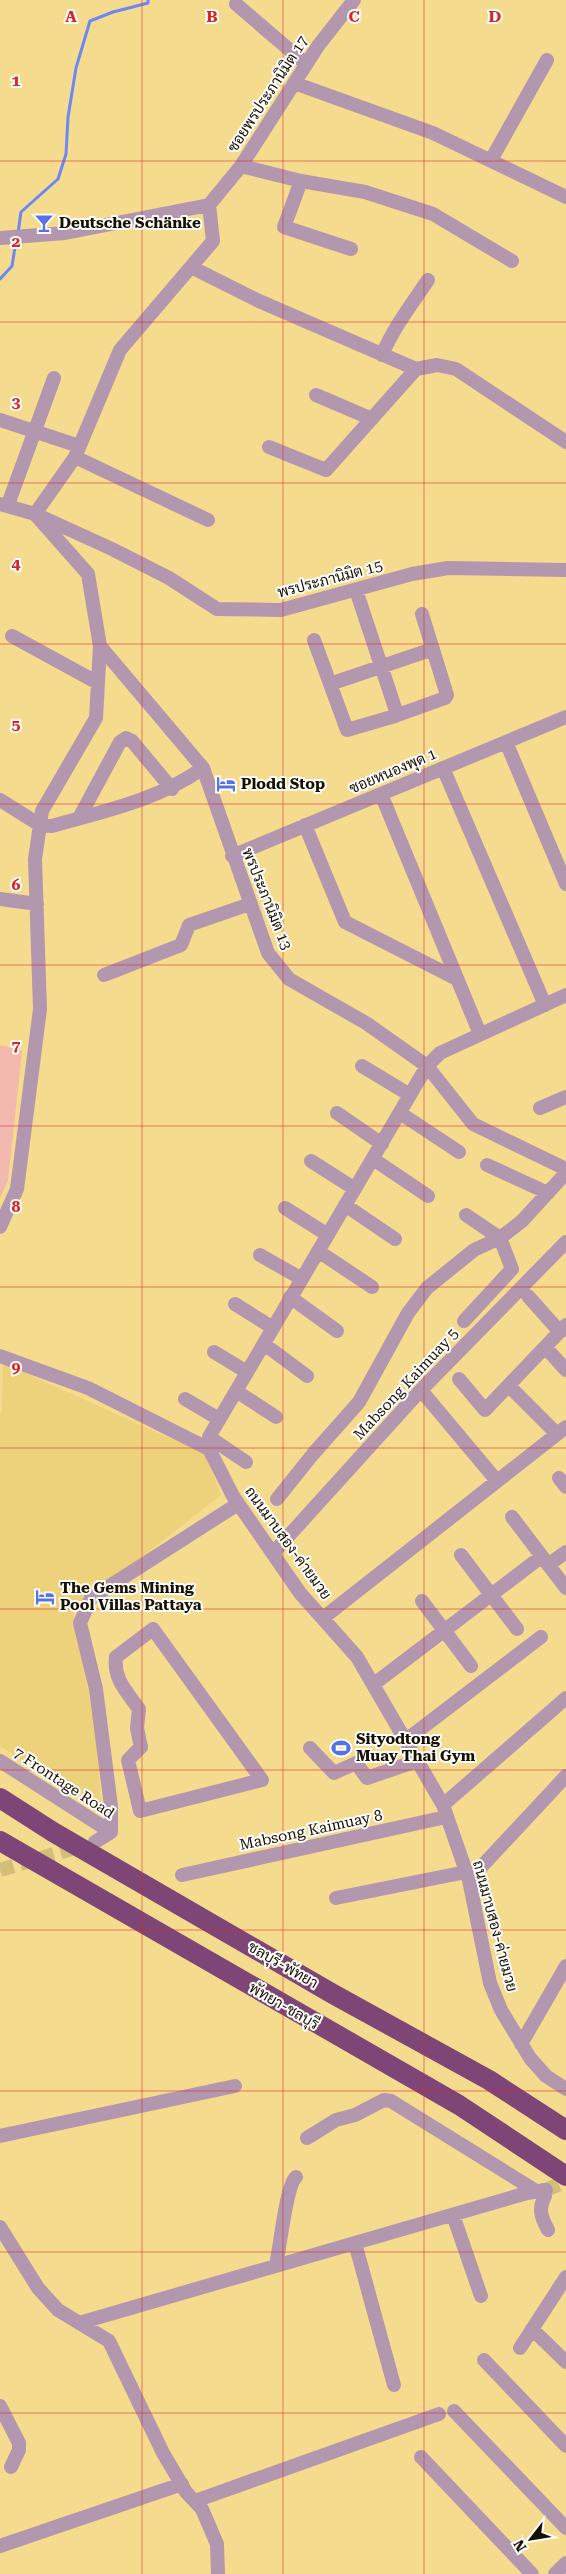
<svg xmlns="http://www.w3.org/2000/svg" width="566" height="2574" font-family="'Roboto Serif',Sarabun,serif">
  <rect width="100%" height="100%" fill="#f5db8e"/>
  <path fill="#eed17b" d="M 3,1363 L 205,1454 L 221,1495 L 73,1611 L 96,1731 L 101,1803 L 38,1770 L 0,1746 L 0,1413 L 2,1412 Z"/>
  <path fill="#f3b9ae" d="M 0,1045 L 22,1051 L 8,1181 L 0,1198 Z"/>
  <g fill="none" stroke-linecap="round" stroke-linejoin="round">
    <path stroke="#6d87f6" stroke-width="3" d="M 18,233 L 21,212 L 58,179 L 66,154 L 68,117 L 76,68 L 90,21 L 113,12 L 148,3 L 148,0
      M 0,279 L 12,266 L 16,241"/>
    <path stroke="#d4bd79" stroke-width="14" stroke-dasharray="14 7" stroke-linecap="butt" d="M 0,1870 L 82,1846
      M 546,2190 L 566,2181"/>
    <path stroke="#b397ae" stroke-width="14" d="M 236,4 L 306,64
      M 294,83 L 433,133 L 566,197
      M 491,160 L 547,60
      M 241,166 L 301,181 L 365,192 L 433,214 L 512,261
      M 301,181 L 284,227 L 351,249
      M 209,205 L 241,166 L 318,46 L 354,0
      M 0,238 L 65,233 L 209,205
      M 191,267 L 259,301 L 416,369
      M 382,355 C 394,327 411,305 428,280
      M 316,395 L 372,419
      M 0,420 L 79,446
      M 269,447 L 326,470 L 416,369 L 437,365 L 456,369 L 566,442
      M 75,457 L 208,520
      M 10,499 L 54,378
      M 0,504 L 35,514 L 112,549 L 169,578 L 217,609 L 281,610 L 412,574 L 448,568 L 566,570
      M 12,636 L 98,683
      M 314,640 L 347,730 L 395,716 L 396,711 L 356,590
      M 100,646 L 203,768 L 268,953 L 289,979 L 366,1023 L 427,1066 L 473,1124 L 566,1169
      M 330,684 L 433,649
      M 395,716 L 445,698 L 447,695 L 422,614
      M 506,742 L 566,884
      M 443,768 L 545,1005
      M 381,794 L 480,1034
      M 0,800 L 40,825 L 52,826 C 105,811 158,800 203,768
      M 79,818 L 120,742 L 126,738 L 132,741 L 172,789
      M 305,825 L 345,922 L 457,979
      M 232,856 L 566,717
      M 0,899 L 37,904
      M 104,975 L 181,945 L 189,925 L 250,904
      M 362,1066 L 410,1095
      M 540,1108 L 566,1097
      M 337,1113 L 382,1144
      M 400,1113 L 459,1152
      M 373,1159 L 428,1196
      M 311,1161 L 355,1189
      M 487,1165 L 548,1193
      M 345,1205 L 395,1239
      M 285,1208 L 328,1235
      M 0,1227 L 17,1189 L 40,1009 L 35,859 L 42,811 L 96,718 L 100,646 L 88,574 L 35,514 L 75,457 L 120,350 L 213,241 L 209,205
      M 318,1251 L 372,1287
      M 260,1255 L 302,1279
      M 528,1296 L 560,1332
      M 290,1297 L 337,1331
      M 235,1304 L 273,1328
      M 464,1321 L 512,1269 L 500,1238 L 466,1215
      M 264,1344 L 307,1376
      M 545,1347 L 566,1370
      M 214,1352 L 247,1372
      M 0,1356 L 88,1388 L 209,1449 L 233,1496 L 300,1593 L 357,1657 L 443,1805 L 469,1880 L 490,1983 L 501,2010 L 530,2058 L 546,2076 L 566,2089
      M 459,1379 L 485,1410 L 566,1325
      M 509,1386 L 557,1434
      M 236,1391 L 276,1417
      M 425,1395 L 497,1481
      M 185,1399 L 219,1419
      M 246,1462 L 209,1437 L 427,1066 L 440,1053 L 566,995
      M 559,1478 L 566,1487
      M 277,1499 L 313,1454 L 359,1402 L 408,1313 L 427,1288 L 474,1250 L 500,1238 L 522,1221 L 566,1173
      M 512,1517 L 566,1588
      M 274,1552 L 419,1392 L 566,1242
      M 461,1555 L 517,1629
      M 548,1565 L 566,1552
      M 422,1601 L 471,1666
      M 323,1618 L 566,1427
      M 153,1629 L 262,1780 L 140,1811 L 128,1760 L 141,1747 L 137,1728 L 139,1709 C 127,1692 113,1679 116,1657 Z
      M 374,1684 L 541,1557
      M 406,1740 L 541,1637
      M 310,1748 L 334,1773 L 356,1763 L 367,1778 L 417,1761
      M 0,1761 L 111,1832
      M 443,1805 L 566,1698
      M 111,1832 L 111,1806 L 96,1689 L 80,1623 L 91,1598 L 238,1504
      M 95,1842 L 111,1832
      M 182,1875 L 446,1817
      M 469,1880 L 566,1776
      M 336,1898 L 466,1872
      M 521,2044 L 566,1966
      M 0,2136 L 235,2086
      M 307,2138 L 336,2120 L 355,2115 L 384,2100 L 391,2101 L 536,2191
      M 543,2190 L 545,2196 C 538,2209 541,2217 548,2230
      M 453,2215 L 481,2296
      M 0,2227 L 38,2288 L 58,2310 L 109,2341 L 163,2453 L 186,2492 L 202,2509 L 217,2544 L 218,2574
      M 355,2243 L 394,2385
      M 276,2265 C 280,2248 286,2186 296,2177
      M 79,2323 L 527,2193 L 546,2190
      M 532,2329 L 566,2362
      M 520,2348 L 566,2277
      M 484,2360 L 566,2446
      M 0,2406 L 19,2443 L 19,2450 L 11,2467
      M 454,2411 L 566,2528
      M 421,2457 L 532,2574
      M 195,2501 L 439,2414
      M 0,2546 L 182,2484
      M 555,2574 L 566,2563"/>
    <path stroke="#7e4677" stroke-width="20" d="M 0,1798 L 53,1832 L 333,1994 L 489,2080 L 566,2130
      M 0,1841 L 459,2105 L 566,2176"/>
  </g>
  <path fill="none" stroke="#d62828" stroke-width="1" stroke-opacity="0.55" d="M 142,0 L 142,2574M 283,0 L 283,2574M 424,0 L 424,2574M 0,161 L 566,161M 0,322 L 566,322M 0,483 L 566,483M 0,644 L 566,644M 0,804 L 566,804M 0,965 L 566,965M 0,1126 L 566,1126M 0,1287 L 566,1287M 0,1448 L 566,1448M 0,1609 L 566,1609M 0,1770 L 566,1770M 0,1930 L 566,1930M 0,2091 L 566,2091M 0,2252 L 566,2252M 0,2413 L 566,2413"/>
  <defs>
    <g id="bar-bare" transform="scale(1.5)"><path d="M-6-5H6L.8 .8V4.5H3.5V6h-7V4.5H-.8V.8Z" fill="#5971e7" stroke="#fefefe" stroke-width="2.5" paint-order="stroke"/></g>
    <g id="hotel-bare" transform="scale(1.5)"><path d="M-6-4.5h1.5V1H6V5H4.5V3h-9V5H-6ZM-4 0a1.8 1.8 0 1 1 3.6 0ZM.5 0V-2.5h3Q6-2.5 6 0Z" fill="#5971e7" stroke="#fefefe" stroke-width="2.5" paint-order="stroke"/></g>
    <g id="stadium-bare" transform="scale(1.5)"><path d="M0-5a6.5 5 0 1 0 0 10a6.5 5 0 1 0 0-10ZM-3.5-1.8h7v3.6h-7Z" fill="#5971e7" stroke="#fefefe" stroke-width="2.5" paint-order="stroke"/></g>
  </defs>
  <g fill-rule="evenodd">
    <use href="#bar-bare" x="44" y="223"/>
    <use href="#hotel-bare" x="226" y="784"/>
    <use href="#hotel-bare" x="45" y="1597"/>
    <use href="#stadium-bare" x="341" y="1748"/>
  </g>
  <g text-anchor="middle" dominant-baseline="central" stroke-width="4" stroke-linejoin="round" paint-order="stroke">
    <g font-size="15" fill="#191100" stroke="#fefefe">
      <text transform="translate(268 94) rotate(-57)">ซอยพรประภานิมิต 17</text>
      <text transform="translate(330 579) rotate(-15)">พรประภานิมิต 15</text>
      <text transform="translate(393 771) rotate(-23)">ซอยหนองพุด 1</text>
      <text transform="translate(267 899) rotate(68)">พรประภานิมิต 13</text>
      <text transform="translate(406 1384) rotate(-47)">Mabsong Kaimuay 5</text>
      <text transform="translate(288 1543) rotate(54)">ถนนมาบสอง-ค่ายมวย</text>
      <text transform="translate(64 1783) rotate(33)">7 Frontage Road</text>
      <text transform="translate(311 1830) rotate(-12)">Mabsong Kaimuay 8</text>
      <text transform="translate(495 1926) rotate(75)">ถนนมาบสอง-ค่ายมวย</text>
      <text transform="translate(283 1965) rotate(30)">ชลบุรี-พัทยา</text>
      <text transform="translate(284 2006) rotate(30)">พัทยา-ชลบุรี</text>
    </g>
    <g font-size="15" font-weight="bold" fill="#191100" stroke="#fefefe" text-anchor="start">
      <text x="59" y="223">Deutsche Schänke</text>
      <text x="241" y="784">Plodd Stop</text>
      <text x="60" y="1588">The Gems Mining<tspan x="60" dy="17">Pool Villas Pattaya</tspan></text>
      <text x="356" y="1739">Sityodtong<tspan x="356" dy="17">Muay Thai Gym</tspan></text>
    </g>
  </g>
  <g font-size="16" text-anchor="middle" font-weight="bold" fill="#d62828" stroke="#fefefe" stroke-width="4" stroke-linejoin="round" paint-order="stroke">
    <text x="71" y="22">A</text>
    <text x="212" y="22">B</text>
    <text x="354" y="22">C</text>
    <text x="495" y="22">D</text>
    <text x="16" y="86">1</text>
    <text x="16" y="247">2</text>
    <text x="16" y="408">3</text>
    <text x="16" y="569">4</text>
    <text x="16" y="730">5</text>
    <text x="16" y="890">6</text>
    <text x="16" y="1051">7</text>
    <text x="16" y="1212">8</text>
    <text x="16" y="1373">9</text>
  </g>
  <g transform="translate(531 2539) rotate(239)" stroke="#fefefe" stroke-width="4" paint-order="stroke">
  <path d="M0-4L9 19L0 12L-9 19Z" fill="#191100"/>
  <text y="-8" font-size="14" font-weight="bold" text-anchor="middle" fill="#191100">N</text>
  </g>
</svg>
